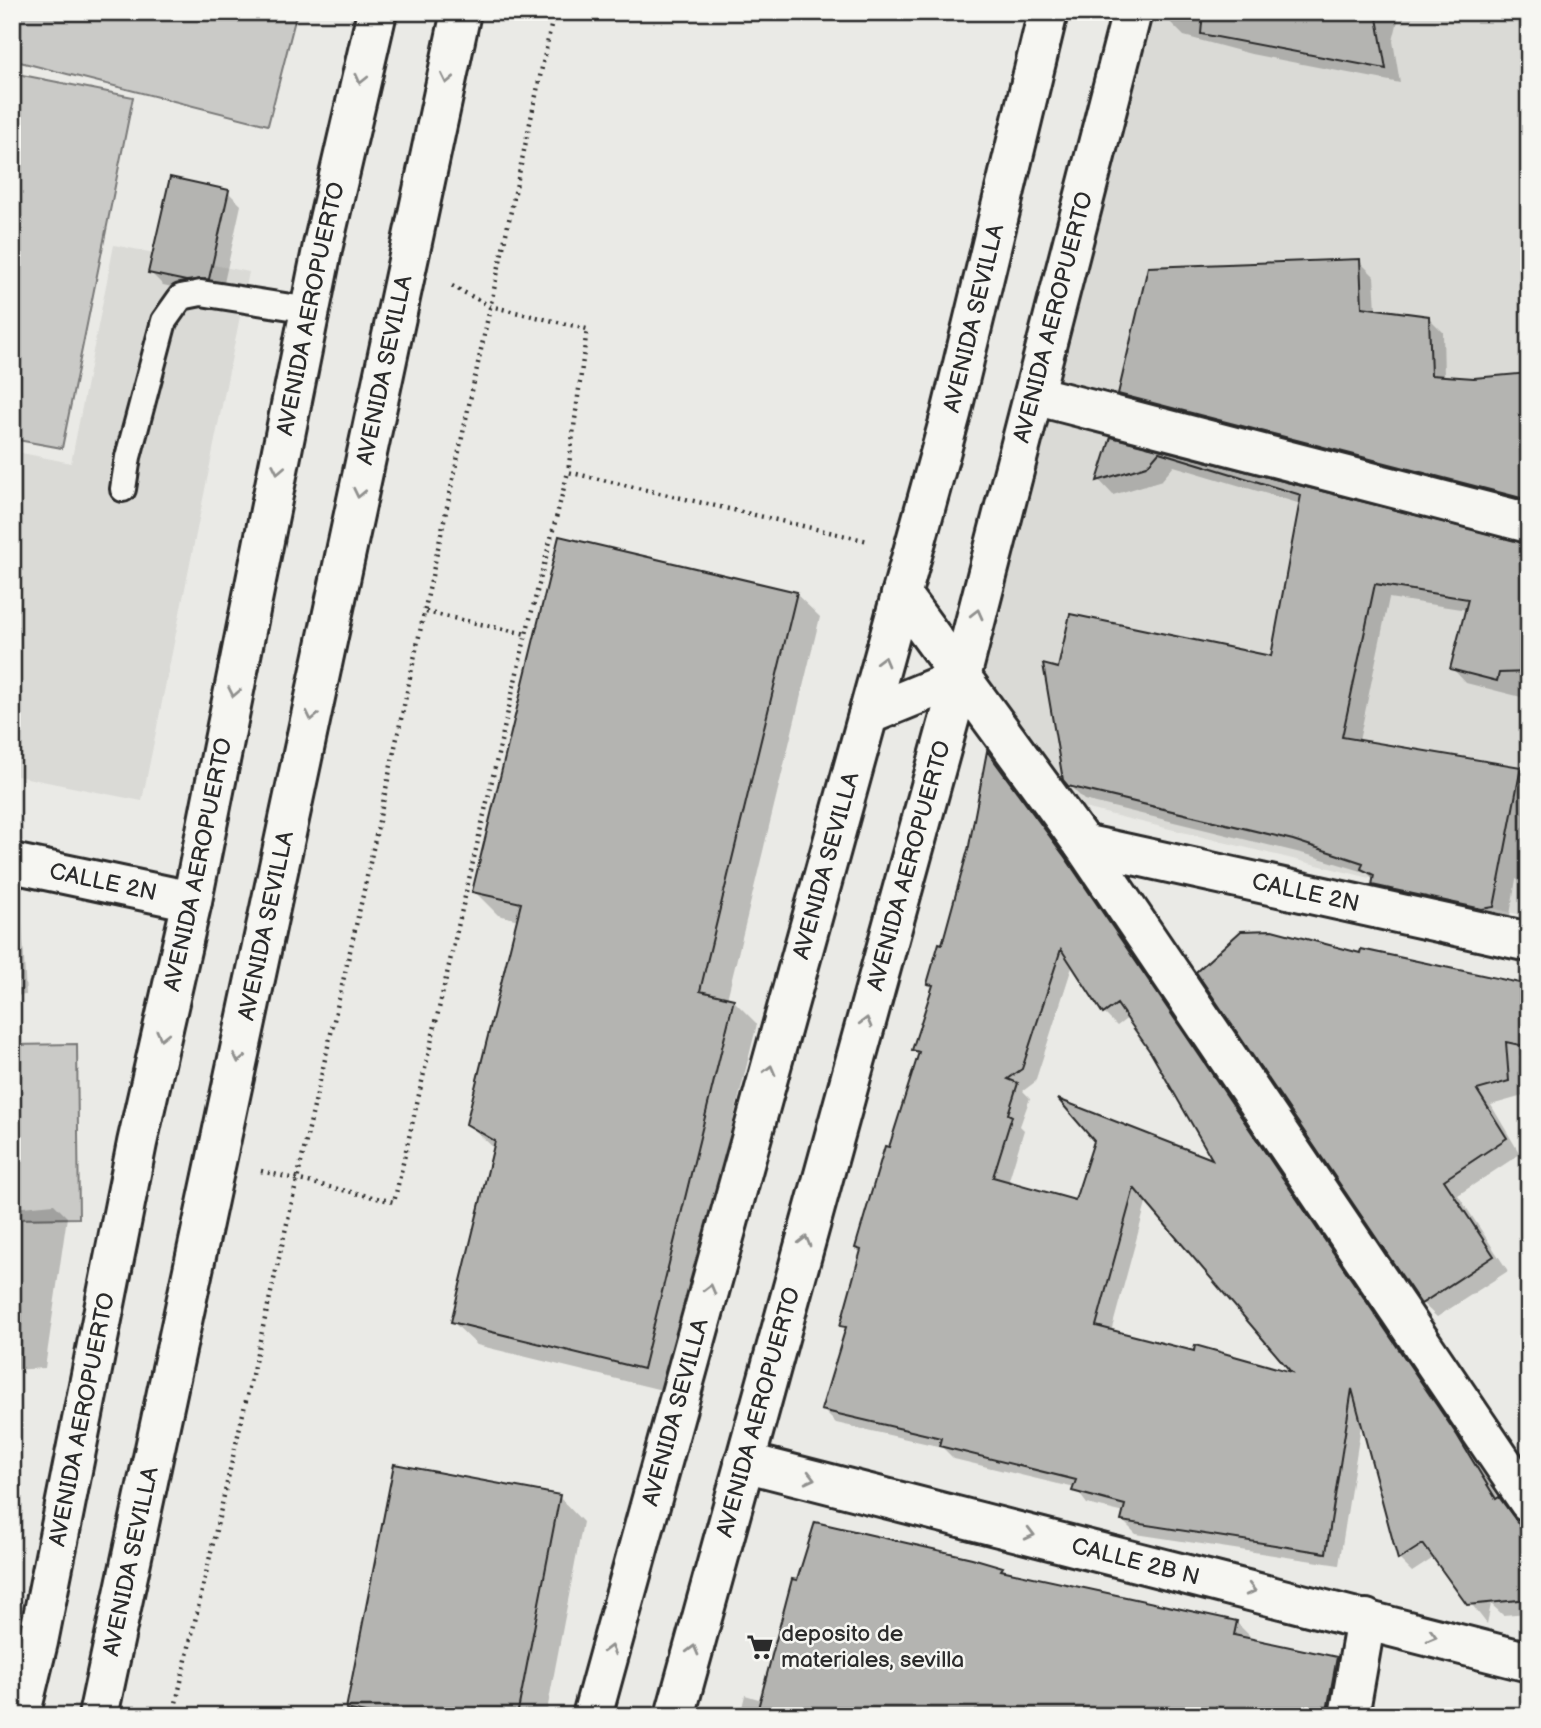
<svg xmlns="http://www.w3.org/2000/svg" width="1541" height="1728" font-family="'Balsamiq Sans',sans-serif">
  <rect width="100%" height="100%" fill="#eaeae6"/>
  <filter id="ink" filterUnits="userSpaceOnUse"><feTurbulence type="fractalNoise" baseFrequency=".0143" numOctaves="2"/><feDisplacementMap in="SourceGraphic" scale="14" xChannelSelector="R" yChannelSelector="G"/><feConvolveMatrix kernelMatrix="1 2 1 2 8 2 1 2 1" color-interpolation-filters="sRGB"/></filter>
  <g filter="url(#ink)">
    <path fill="#dadad6" d="M 1146,12 L 1529,12 L 1529,917 L 1068,804 L 981,670 Z
      M 114,245 L 249,272 L 142,801 L 12,775 L 12,451 L 71,463 Z"/>
    <path fill="#cacac7" stroke="#7a7a79" stroke-width="2" d="M 12,12 L 297,12 L 268,125 L 12,60 Z
      M 12,73 L 133,97 L 62,448 L 12,439 Z
      M 77,1044 L 79,1218 L 12,1219 L 12,1045 Z"/>
    <path fill="#0003" fill-rule="evenodd" d="M 1172,12 L 1400,12 L 1393,41 L 1400,83 L 1251,54 L 1184,36 L 1169,21 Z
      M 228,192 L 241,205 L 222,292 L 200,293 L 163,285 L 150,272 Z
      M 1359,261 L 1374,276 L 1376,310 L 1428,317 L 1443,332 L 1444,377 L 1474,380 L 1529,375 L 1529,510 L 1135,408 L 1120,394 Z
      M 1112,440 L 1529,546 L 1529,699 L 1466,683 L 1452,668 L 1467,610 L 1389,598 L 1359,741 L 1520,768 L 1529,777 L 1525,834 L 1529,834 L 1529,886 L 1516,879 L 1509,921 L 1389,899 L 1368,873 L 1309,855 L 1084,800 L 1069,785 L 1059,670 L 1273,658 L 1301,504 L 1174,466 L 1162,480 L 1113,495 L 1099,480 Z
      M 796,594 L 820,617 L 727,999 L 733,1000 L 757,1024 L 666,1391 L 477,1345 L 453,1322 L 495,1149 L 468,1124 L 519,920 L 498,915 L 474,891 Z
      M 988,754 L 1078,872 L 1470,1450 L 1500,1500 L 1529,1536 L 1529,1613 L 1503,1615 L 1491,1604 L 1487,1624 L 1435,1557 L 1412,1572 L 1399,1559 L 1362,1419 L 1339,1565 L 1136,1534 L 1123,1521 L 1125,1513 L 1087,1504 L 1075,1488 L 954,1459 L 942,1447 L 836,1423 L 823,1410 L 847,1330 L 842,1325 L 862,1252 L 857,1247 L 920,1055 L 914,1049 L 934,988 L 929,983 L 943,946 L 971,846 ZM 1073,964 L 1104,1013 L 1117,1026 L 1129,1017 L 1153,1052 L 1216,1163 L 1076,1202 L 1008,1183 L 1024,1130 L 1020,1126 L 1030,1098 L 1023,1091 L 1035,1082 ZM 1147,1200 L 1296,1376 L 1111,1332 Z
      M 12,911 L 22,921 L 26,995 L 12,996 Z
      M 1361,955 L 1529,987 L 1529,1058 L 1519,1056 L 1523,1096 L 1491,1105 L 1520,1154 L 1458,1195 L 1508,1271 L 1437,1317 L 1422,1303 Z
      M 54,1204 L 67,1217 L 45,1368 L 12,1370 L 12,1208 Z
      M 559,1497 L 583,1522 L 546,1716 L 355,1716 L 347,1709 Z
      M 1002,1568 L 1007,1573 L 1236,1622 L 1250,1636 L 1249,1640 L 1336,1659 L 1350,1672 L 1341,1716 L 740,1716 L 745,1695 L 762,1700 Z"/>
    <path fill="#b4b4b1" stroke="#2b2b2b" stroke-width="2" fill-rule="evenodd" d="M 1203,12 L 1376,12 L 1386,69 L 1201,34 Z
      M 170,177 L 229,190 L 209,279 L 186,281 L 148,273 Z
      M 1360,259 L 1362,307 L 1429,316 L 1431,375 L 1474,378 L 1529,373 L 1529,500 L 1118,394 L 1148,267 Z
      M 1111,437 L 1529,544 L 1529,672 L 1499,673 L 1497,681 L 1450,669 L 1468,599 L 1375,584 L 1342,737 L 1521,767 L 1494,907 L 1482,909 L 1372,885 L 1374,875 L 1361,869 L 1363,863 L 1293,840 L 1068,786 L 1063,780 L 1043,664 L 1058,668 L 1070,614 L 1271,656 L 1301,495 L 1159,452 L 1147,466 L 1097,481 Z
      M 559,536 L 797,592 L 700,991 L 734,999 L 643,1369 L 451,1322 L 495,1141 L 466,1124 L 521,903 L 472,892 Z
      M 987,751 L 1065,857 L 1457,1435 L 1496,1499 L 1499,1497 L 1529,1538 L 1529,1599 L 1467,1605 L 1423,1544 L 1398,1560 L 1352,1389 L 1326,1553 L 1121,1521 L 1125,1505 L 1072,1491 L 1076,1480 L 939,1446 L 941,1438 L 821,1410 L 846,1327 L 840,1326 L 861,1250 L 855,1248 L 885,1146 L 889,1147 L 919,1052 L 912,1050 L 933,985 L 927,984 L 939,943 L 942,944 L 969,846 ZM 1061,949 L 1103,1014 L 1117,1004 L 1151,1053 L 1212,1159 L 1058,1099 L 1094,1141 L 1075,1200 L 993,1177 L 1012,1116 L 1008,1114 L 1018,1083 L 1008,1079 L 1022,1069 ZM 1134,1188 L 1291,1372 L 1195,1345 L 1194,1351 L 1096,1326 Z
      M 1272,930 L 1360,953 L 1361,949 L 1529,985 L 1529,1047 L 1506,1042 L 1509,1081 L 1477,1090 L 1507,1138 L 1444,1180 L 1494,1256 L 1421,1304 L 1196,972 L 1241,931 Z
      M 394,1464 L 560,1495 L 517,1716 L 380,1716 L 346,1709 Z
      M 815,1522 L 972,1558 L 1003,1567 L 1001,1570 L 1237,1621 L 1234,1635 L 1337,1657 L 1326,1716 L 1256,1716 L 1216,1707 L 1214,1716 L 756,1716 L 792,1579 L 797,1580 Z"/>
    <g fill="none" stroke-linecap="round" stroke-linejoin="round">
      <g stroke="#2b2b2b" stroke-width="30">
        <path id="lane" d="M 123,489 L 128,457 L 164,321 L 181,297 L 201,293 L 310,310"/>
      </g>
      <g stroke="#2b2b2b" stroke-width="44">
        <g id="street">
          <path d="M 1034,395 L 1529,523"/>
          <path d="M 961,677 L 1083,844 L 1529,1502"/>
          <path id="s1" d="M 1083,844 L 1529,942"/>
          <path id="s2" d="M 12,863 L 192,901"/>
          <path d="M 1349,1716 L 1366,1619"/>
        </g>
      </g>
      <g stroke="#2b2b2b" stroke-width="44">
        <g id="secondary">
          <path d="M 868,715 L 961,677 L 901,595"/>
          <path id="s3" d="M 744,1462 L 1529,1662"/>
          <path id="s4" d="M 20,1716 L 38,1642 L 137,1143 L 192,901 L 323,245 L 377,12"/>
          <path id="s5" d="M 98,1716 L 461,12"/>
          <path id="s6" d="M 592,1716 L 951,414 L 1048,12"/>
          <path id="s7" d="M 675,1716 L 961,677 L 1132,12"/>
        </g>
      </g>
      <path stroke="#2b2b2b" stroke-width="4.5" stroke-dasharray="2 5" stroke-linecap="butt" d="M 452,286 L 490,306 L 587,329 L 568,472
        M 426,612 L 526,634
        M 261,1171 L 394,1202 L 526,634 L 568,472 L 868,541
        M 173,1716 L 363,895 L 554,12"/>
      <use href="#lane" stroke="#f6f6f2" stroke-width="24"/>
      <use href="#street" stroke="#f6f6f2" stroke-width="38"/>
      <use href="#secondary" stroke="#f6f6f2" stroke-width="38"/>
    </g>
    <defs><path id="oneway-chevron" d="M-2-3.5L2.5 0L-2 3.5" fill="none" stroke-width="1.6" stroke-linecap="round" stroke-linejoin="round" transform="scale(1.75)"/></defs>
    <g stroke="#90908e">
      <use href="#oneway-chevron" transform="translate(361 79) rotate(103)"/>
      <use href="#oneway-chevron" transform="translate(447 79) rotate(102)"/>
      <use href="#oneway-chevron" transform="translate(278 469) rotate(101)"/>
      <use href="#oneway-chevron" transform="translate(359 493) rotate(102)"/>
      <use href="#oneway-chevron" transform="translate(977 614) rotate(-76)"/>
      <use href="#oneway-chevron" transform="translate(883 661) rotate(-75)"/>
      <use href="#oneway-chevron" transform="translate(234 692) rotate(101)"/>
      <use href="#oneway-chevron" transform="translate(312 716) rotate(102)"/>
      <use href="#oneway-chevron" transform="translate(866 1022) rotate(-75)"/>
      <use href="#oneway-chevron" transform="translate(162 1035) rotate(103)"/>
      <use href="#oneway-chevron" transform="translate(239 1058) rotate(102)"/>
      <use href="#oneway-chevron" transform="translate(770 1070) rotate(-75)"/>
      <use href="#oneway-chevron" transform="translate(805 1241) rotate(-75)"/>
      <use href="#oneway-chevron" transform="translate(710 1289) rotate(-75)"/>
      <use href="#oneway-chevron" transform="translate(810 1478) rotate(14)"/>
      <use href="#oneway-chevron" transform="translate(1030 1534) rotate(14)"/>
      <use href="#oneway-chevron" transform="translate(1251 1590) rotate(14)"/>
      <use href="#oneway-chevron" transform="translate(1432 1636) rotate(15)"/>
      <use href="#oneway-chevron" transform="translate(610 1650) rotate(-75)"/>
      <use href="#oneway-chevron" transform="translate(693 1650) rotate(-75)"/>
    </g>
  </g>
  <defs>
    <g id="supermarket-bare" transform="scale(2.1)"><path d="M-6-5.5h2.5l.6 2H6L4.5 2H-2.5L-4.4-4H-6ZM-1.5 3.2a1.3 1.3 0 1 0 .1 0ZM3 3.2a1.3 1.3 0 1 0 .1 0Z" fill="#2b2b2b" stroke="#f6f6f2" stroke-width="2.5" paint-order="stroke"/></g>
  </defs>
  <g fill-rule="evenodd">
    <use href="#supermarket-bare" x="760" y="1647"/>
  </g>
  <g text-anchor="middle" dominant-baseline="central" stroke-width="5" stroke-linejoin="round" paint-order="stroke">
    <g font-size="23" fill="#2b2b2b" stroke="#f6f6f2">
      <text stroke="none"><textPath href="#s4" startOffset="1437">AVENIDA AEROPUERTO</textPath></text>
      <text stroke="none"><textPath href="#s7" startOffset="1449">AVENIDA AEROPUERTO</textPath></text>
      <text stroke="none"><textPath href="#s6" startOffset="1449">AVENIDA SEVILLA</textPath></text>
      <text stroke="none"><textPath href="#s5" startOffset="1376">AVENIDA SEVILLA</textPath></text>
      <text stroke="none"><textPath href="#s4" startOffset="870">AVENIDA AEROPUERTO</textPath></text>
      <text stroke="none"><textPath href="#s7" startOffset="882">AVENIDA AEROPUERTO</textPath></text>
      <text stroke="none"><textPath href="#s6" startOffset="882">AVENIDA SEVILLA</textPath></text>
      <text stroke="none"><textPath href="#s2" startOffset="93">CALLE 2N</textPath></text>
      <text stroke="none"><textPath href="#s1" startOffset="228">CALLE 2N</textPath></text>
      <text stroke="none"><textPath href="#s5" startOffset="808">AVENIDA SEVILLA</textPath></text>
      <text stroke="none"><textPath href="#s6" startOffset="315">AVENIDA SEVILLA</textPath></text>
      <text stroke="none"><textPath href="#s7" startOffset="315">AVENIDA AEROPUERTO</textPath></text>
      <text stroke="none"><textPath href="#s4" startOffset="303">AVENIDA AEROPUERTO</textPath></text>
      <text stroke="none"><textPath href="#s3" startOffset="404">CALLE 2B N</textPath></text>
      <text stroke="none"><textPath href="#s5" startOffset="158">AVENIDA SEVILLA</textPath></text>
    </g>
    <g font-size="23" fill="#2b2b2b" stroke="#f6f6f2" text-anchor="start">
      <text x="781" y="1634">deposito de<tspan x="781" dy="26">materiales, sevilla</tspan></text>
    </g>
  </g>
  <rect width="1541" height="1728" fill="none" stroke="#f6f6f2" stroke-width="42"/>
  <rect x="21" y="21" width="1499" height="1686" fill="none" stroke="#2b2b2b" stroke-width="2.5" filter="url(#ink)"/>
</svg>
